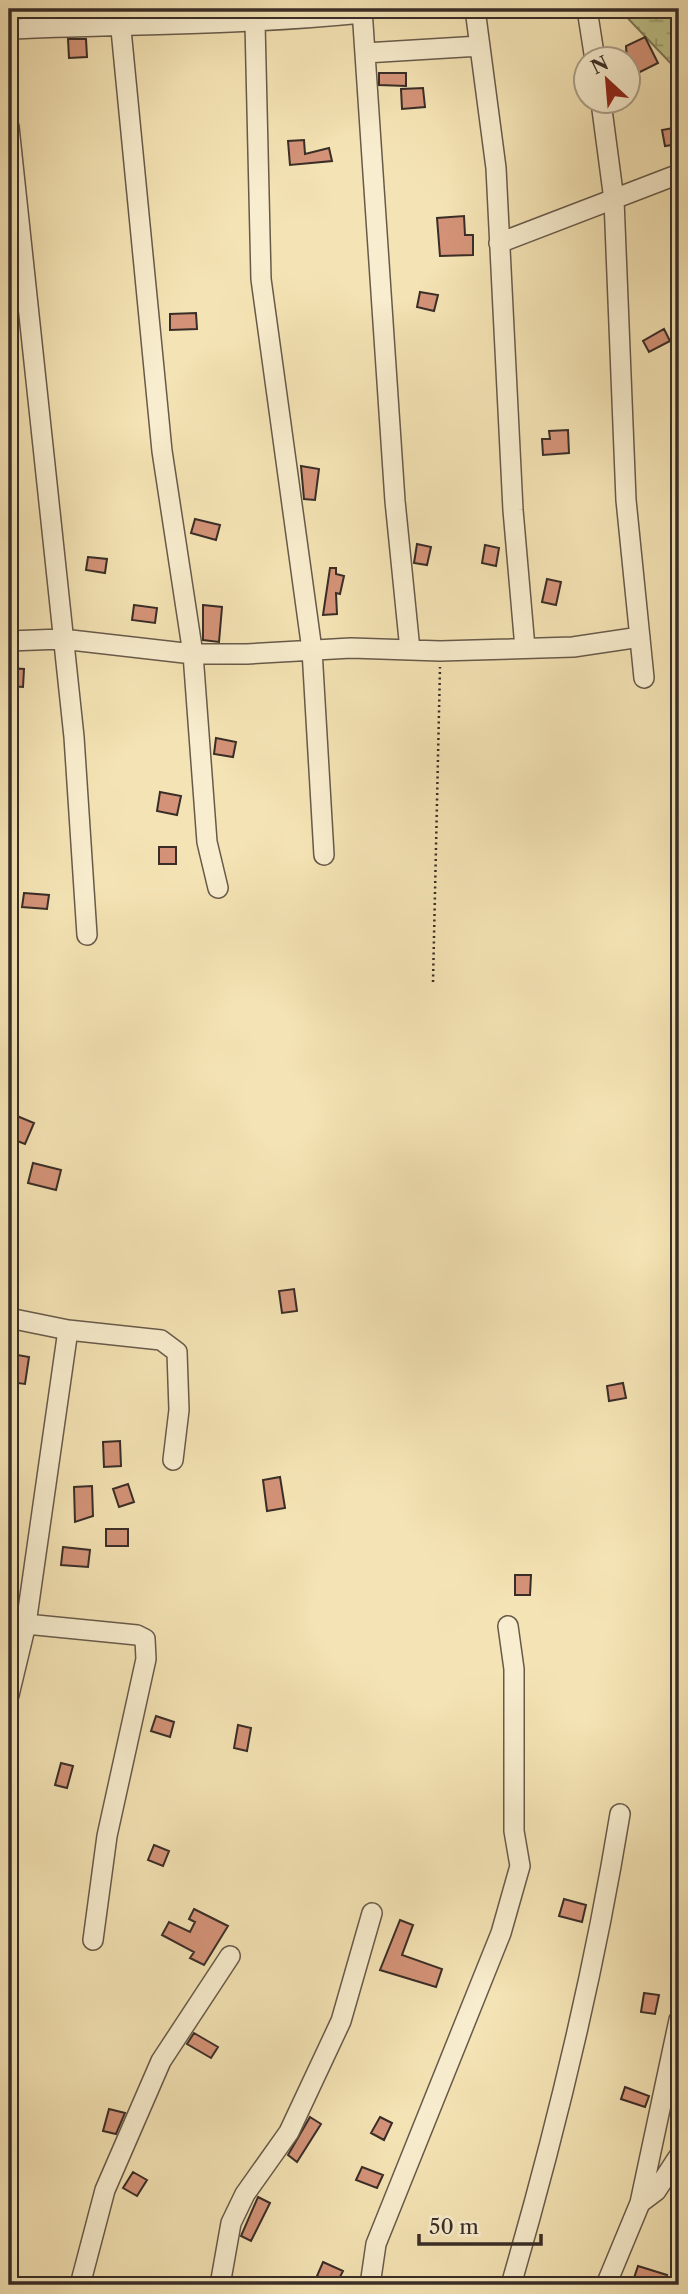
<svg xmlns="http://www.w3.org/2000/svg" width="688" height="2294" font-family="'Libre Caslon Text',serif">
  <defs>
    <pattern id="wetland-marsh" width="20" height="14" patternUnits="userSpaceOnUse" patternTransform="scale(1.75)"><rect width="20" height="14" fill="#bfc38a"/><path d="M1 5h8M5 5V1M11 12h8M15 12V8" fill="none" stroke="#9c9f71"/></pattern>
  </defs>
  <rect width="100%" height="100%" fill="#f4e3b4"/>
  <filter id="stains"><feTurbulence type="fractalNoise" baseFrequency=".00286" numOctaves="4"/><feColorMatrix values="0 0 0 0 .2 0 0 0 0 .09 0 0 0 0 .02 0 0 0 .5 -.17"/></filter>
  <radialGradient id="worn" r=".72"><stop offset=".6" stop-color="#630" stop-opacity="0"/><stop offset="1" stop-color="#630" stop-opacity=".3"/></radialGradient>
  <path fill="url(#wetland-marsh)" stroke="#7c7858" stroke-width="2" d="M 619,9 L 679,9 L 679,72 Z"/>
  <path fill="#d49378" stroke="#392d27" stroke-width="2" d="M 645,37 L 658,63 L 628,78 L 626,46 Z
    M 68,39 L 86,39 L 87,57 L 69,58 Z
    M 379,73 L 406,73 L 406,86 L 379,85 Z
    M 423,88 L 425,107 L 402,109 L 401,89 Z
    M 679,127 L 679,144 L 665,146 L 662,130 Z
    M 304,140 L 305,154 L 329,148 L 332,161 L 290,165 L 288,141 Z
    M 464,216 L 465,235 L 473,235 L 473,255 L 440,256 L 437,218 Z
    M 420,292 L 438,295 L 434,311 L 417,307 Z
    M 196,313 L 197,329 L 170,330 L 170,314 Z
    M 664,329 L 670,341 L 649,352 L 643,341 Z
    M 568,430 L 569,453 L 543,455 L 542,439 L 550,439 L 549,431 Z
    M 301,466 L 319,469 L 315,500 L 304,499 Z
    M 195,519 L 220,525 L 216,540 L 191,533 Z
    M 417,544 L 431,547 L 427,565 L 414,563 Z
    M 485,545 L 499,548 L 496,566 L 482,563 Z
    M 88,557 L 107,559 L 105,573 L 86,570 Z
    M 330,568 L 336,568 L 336,574 L 344,576 L 340,594 L 336,593 L 337,614 L 323,615 Z
    M 547,579 L 561,582 L 556,605 L 542,602 Z
    M 134,605 L 157,608 L 155,623 L 132,620 Z
    M 203,605 L 222,607 L 219,642 L 203,640 Z
    M 9,668 L 24,669 L 23,687 L 9,686 Z
    M 216,738 L 236,742 L 233,757 L 214,754 Z
    M 160,792 L 181,796 L 177,815 L 157,811 Z
    M 159,847 L 176,847 L 176,864 L 159,864 Z
    M 24,893 L 49,895 L 47,909 L 22,907 Z
    M 17,1116 L 34,1123 L 25,1144 L 9,1138 Z
    M 33,1163 L 61,1170 L 56,1190 L 28,1183 Z
    M 294,1289 L 297,1311 L 282,1313 L 279,1291 Z
    M 12,1354 L 29,1357 L 25,1384 L 9,1382 Z
    M 623,1383 L 626,1398 L 609,1401 L 607,1386 Z
    M 120,1441 L 121,1466 L 104,1467 L 103,1442 Z
    M 280,1477 L 285,1508 L 267,1511 L 263,1480 Z
    M 128,1484 L 134,1502 L 119,1507 L 113,1489 Z
    M 92,1486 L 93,1516 L 75,1522 L 74,1487 Z
    M 106,1529 L 128,1529 L 128,1546 L 106,1546 Z
    M 63,1547 L 90,1550 L 88,1567 L 61,1565 Z
    M 515,1575 L 531,1575 L 530,1595 L 515,1595 Z
    M 156,1716 L 174,1722 L 170,1737 L 151,1731 Z
    M 238,1725 L 251,1728 L 247,1751 L 234,1748 Z
    M 61,1763 L 73,1766 L 67,1788 L 55,1785 Z
    M 154,1845 L 169,1851 L 163,1866 L 148,1860 Z
    M 564,1899 L 586,1905 L 582,1922 L 559,1916 Z
    M 194,1909 L 228,1926 L 204,1965 L 190,1958 L 194,1952 L 162,1935 L 169,1922 L 190,1932 L 195,1922 L 189,1919 Z
    M 400,1920 L 413,1925 L 402,1955 L 442,1969 L 436,1987 L 380,1970 Z
    M 644,1993 L 659,1995 L 655,2014 L 641,2012 Z
    M 194,2033 L 218,2047 L 211,2058 L 187,2044 Z
    M 625,2087 L 649,2096 L 645,2107 L 621,2099 Z
    M 109,2109 L 125,2113 L 116,2134 L 103,2131 Z
    M 310,2117 L 321,2124 L 297,2162 L 288,2155 Z
    M 380,2117 L 392,2123 L 384,2140 L 371,2133 Z
    M 362,2167 L 383,2175 L 377,2188 L 356,2180 Z
    M 133,2172 L 147,2180 L 137,2196 L 123,2188 Z
    M 258,2197 L 270,2203 L 251,2241 L 241,2236 Z
    M 323,2262 L 343,2271 L 336,2285 L 317,2276 Z
    M 638,2266 L 667,2275 L 664,2285 L 633,2281 Z"/>
  <g fill="none" stroke-linecap="round" stroke-linejoin="round">
    <g stroke="#685a4a" stroke-width="22">
      <path id="minor" d="M 119,9 L 162,451 L 193,654 L 207,842 L 218,888
        M 362,9 L 395,501 L 410,650
        M 475,9 L 496,168 L 513,510 L 525,648
        M 587,9 L 595,60
        M 255,23 L 261,279 L 312,650 L 324,855
        M 9,29 C 127,24 245,25 362,13
        M 365,53 L 480,46
        M 601,102 L 614,200 L 626,500 L 644,678
        M 9,127 L 74,737 L 87,935
        M 499,243 L 679,174
        M 9,641 L 62,639 L 193,654 L 247,654 L 351,648 L 440,651 L 573,647 L 640,637
        M 9,1318 L 68,1330 L 161,1340 L 177,1352 L 179,1410 L 173,1460
        M 26,1624 L 137,1635 L 145,1639 L 146,1659 L 107,1836 L 93,1940
        M 9,1695 L 26,1624 L 68,1330
        M 640,2203 L 656,2191 L 679,2156
        M 80,2285 L 105,2190 L 161,2061 L 230,1956
        M 220,2285 L 231,2223 L 245,2194 L 289,2132 L 341,2021 L 372,1913
        M 370,2285 L 376,2244 L 501,1933 L 520,1866 L 514,1831 L 514,1669 L 508,1626
        M 511,2285 C 556,2130 594,1973 620,1814
        M 606,2285 L 640,2203 L 679,2020"/>
    </g>
    <path stroke="#392d27" stroke-width="2.5" stroke-dasharray="2 3.5" stroke-linecap="butt" d="M 433,982 L 440,667"/>
    <use href="#minor" stroke="#f8edce" stroke-width="19"/>
  </g>
  <rect width="688" height="2294" fill="none" stroke="#f4e3b4" stroke-width="35"/>
  <rect x="10" y="10" width="667" height="2273" fill="none" stroke="#392d27" stroke-width="3.5"/>
  <rect x="18" y="18" width="653" height="2259" fill="none" stroke="#392d27" stroke-width="2"/>
  <g transform="translate(607 80) rotate(334)"><circle r="33" fill="#f8edce" stroke="#aca08b" stroke-width="2"/>
  <path d="M0-5L12 26L0 18L-12 26Z" fill="#8f2418"/>
  <text y="-10" font-size="19" font-weight="bold" text-anchor="middle" fill="#392d27">N</text>
  </g>
  <path d="M419 2234v10h122v-10" fill="none" stroke="#392d27" stroke-width="3.5"/>
  <text x="429" y="2234" font-size="21" fill="#392d27" stroke="#f8edce" stroke-width="5" paint-order="stroke">50 m</text>
  <rect width="100%" height="100%" filter="url(#stains)"/>
  <rect width="100%" height="100%" fill="url(#worn)"/>
</svg>
